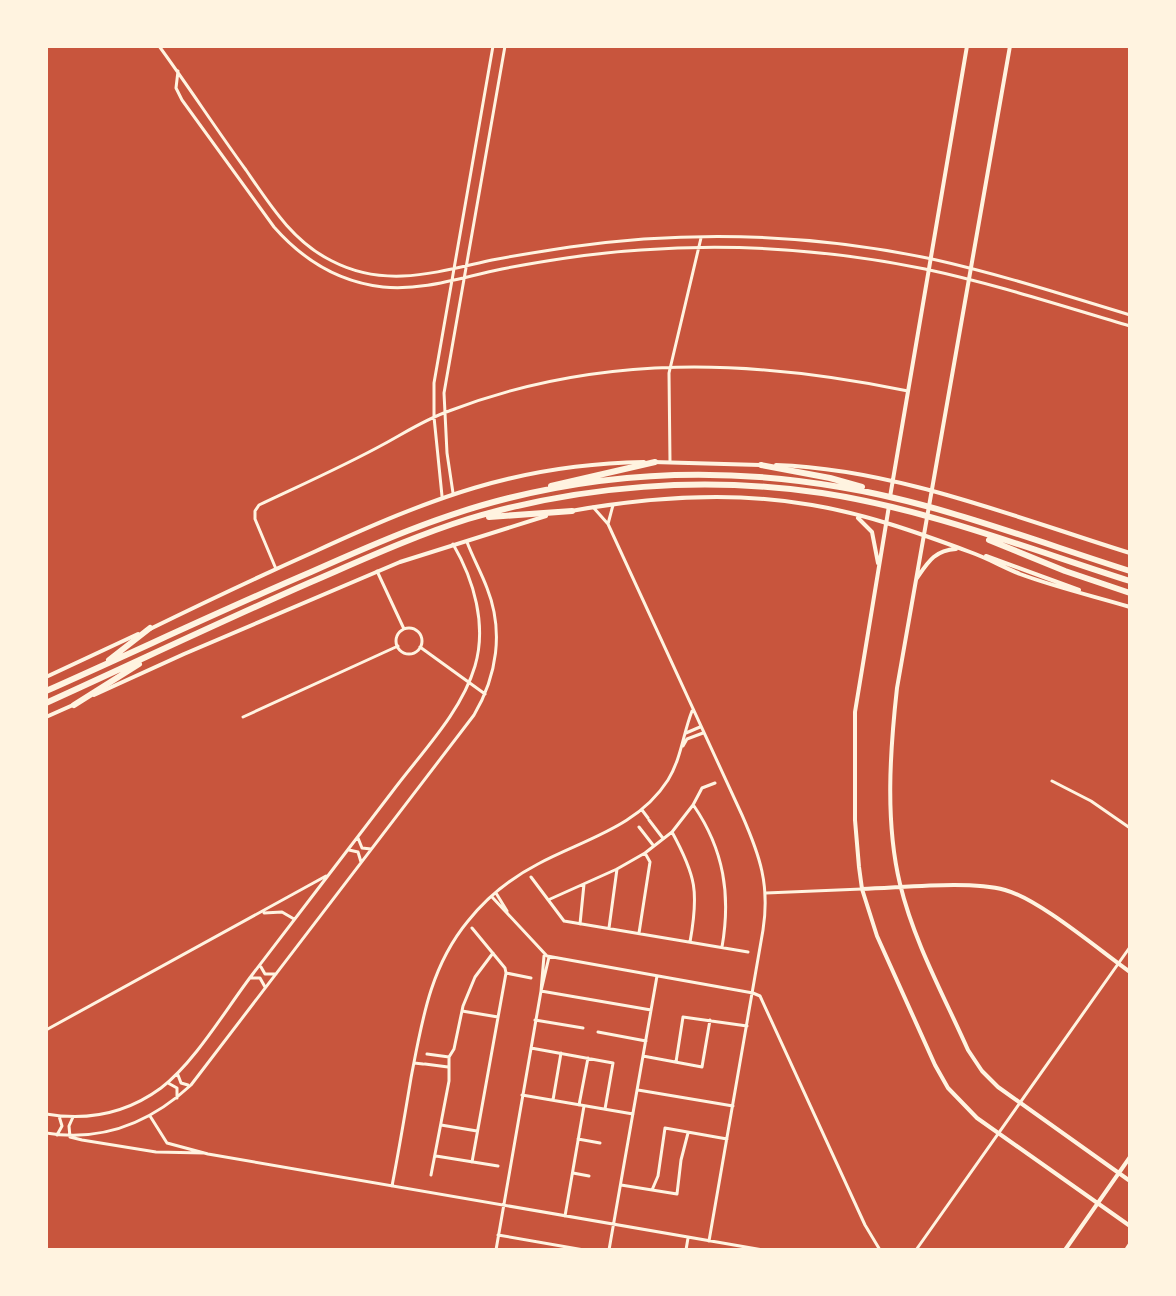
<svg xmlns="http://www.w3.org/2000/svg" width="1176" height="1296" font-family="'DM Sans',sans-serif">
  <rect width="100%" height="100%" fill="#c8553d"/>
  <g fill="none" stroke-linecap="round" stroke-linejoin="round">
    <path stroke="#fff3e0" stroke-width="3" d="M 159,46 C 189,87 216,129 246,170 C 270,205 293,242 332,261 C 386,289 437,272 492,260 C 518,255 544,251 570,247 C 690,230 813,234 932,259 C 999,274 1064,295 1130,315
      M 178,71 L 176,88 L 182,100 L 274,227 C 303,260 338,282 383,287 C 424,291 462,277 502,269 C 548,260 594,253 641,250 C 736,243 832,250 925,269 C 995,284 1062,306 1130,326
      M 670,462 L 669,373 L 701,238
      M 453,493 L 447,453 L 444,393 L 505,46
      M 442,496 L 434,417 L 434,383 L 493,46
      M 593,507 L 608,524 L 742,815 C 760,856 770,885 763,930 L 709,1241
      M 608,524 L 613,505
      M 276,569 L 255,519 L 255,511 L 259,505 C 301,485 344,466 384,444 C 406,432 426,419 449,411 C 600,353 752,359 908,391
      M 377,571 L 404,629
      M396 641a13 13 0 1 1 26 0a13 13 0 1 1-26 0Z
      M 420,647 L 485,694
      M 243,717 L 398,646
      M 686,733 L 700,727
      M 683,746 L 687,739 L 703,733
      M 1052,781 L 1091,801 L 1130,828
      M 694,806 C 724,850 731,895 722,947
      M 642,810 L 648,818
      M 649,820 L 662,837
      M 639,827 L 653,845
      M 672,832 C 696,876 699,892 690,942
      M 358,838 L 362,848 L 371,849
      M 349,850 L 358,852 L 361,862
      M 531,877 L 564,921 L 748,952
      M 496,893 L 507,911
      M 766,893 L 862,889
      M 492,897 L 547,956 L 753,993 L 760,996 L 865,1225 L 880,1250
      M 548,900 L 617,869 L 645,853 L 672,832 L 693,805 L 702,788 L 715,783
      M 264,913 L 282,912 L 294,919
      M 580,924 L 584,884
      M 472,928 L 505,968 L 506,973
      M 609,928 L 617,869
      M 639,933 L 650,862 L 645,853
      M 261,967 L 265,974 L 276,974
      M 506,973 L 531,978
      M 251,978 L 260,978 L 265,987
      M 541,991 L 651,1010
      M 541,991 L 544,956
      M 462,1011 L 498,1017
      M 535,1020 L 583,1028
      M 46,1030 L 326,876
      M 598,1032 L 646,1041
      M 531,1048 L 613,1063 L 605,1109
      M 427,1054 L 449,1057
      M 643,1056 L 702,1067 L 710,1020
      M 676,1062 L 683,1017 L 747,1026
      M 414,1063 L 423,1064
      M 425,1064 L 448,1067
      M 178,1075 L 181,1083 L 188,1085
      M 168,1083 L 177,1088 L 177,1098
      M 638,1090 L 733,1106
      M 522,1095 L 633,1114
      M 553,1100 L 561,1053
      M 579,1105 L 588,1058
      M 46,1114 C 87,1121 127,1113 161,1088 C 195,1062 226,1009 252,975 C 299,914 345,853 392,792 C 421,753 461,713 475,666 C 487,625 474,580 453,544
      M 150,1116 L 167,1143 L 208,1154 L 763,1250
      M 73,1117 L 69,1126 L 70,1137 L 82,1140 L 156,1152 L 204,1153
      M 441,1125 L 477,1131
      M 46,1133 C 102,1142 150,1123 191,1085 L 474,715 C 497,676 504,631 487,588 C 481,572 473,558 467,542
      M 57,1135 L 62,1126 L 59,1116
      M 578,1139 L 600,1143
      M 436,1156 L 498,1166
      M 472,1162 L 506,973
      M 573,1173 L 589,1176
      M 431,1175 L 449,1081 L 449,1057 L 454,1049 L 463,1006 L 475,977 L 493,953
      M 621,1185 L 677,1194 L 681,1160 L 688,1133
      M 392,1186 C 399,1150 405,1114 411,1078 C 422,1021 430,967 468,921 C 487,897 511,878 538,864 C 585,839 638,827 668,780 C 681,759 683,734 692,711
      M 652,1190 L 658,1176 L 665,1128 L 727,1139
      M 565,1216 L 584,1106
      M 498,1235 L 584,1250
      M 496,1250 L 541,991 L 549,957
      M 609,1250 L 657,976
      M 686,1250 L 688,1238
      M 916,1250 L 1130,947"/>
    <path stroke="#fff3e0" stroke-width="4" d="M 1010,46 L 897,688 C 890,751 885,822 900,884 C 914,942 944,996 968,1050 L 982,1071 L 998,1087 L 1130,1181
      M 776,465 C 896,469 1017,518 1130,553
      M 890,497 L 967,46
      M 889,506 L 855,712 L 855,820 L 859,867 L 862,889 L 877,936 L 935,1065 L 948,1088 L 977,1118 L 1130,1226
      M 571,511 C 650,497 733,491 812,505 C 866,514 919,533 970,552 C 987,558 1003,567 1020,574 C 1055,587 1093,596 1130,607
      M 858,518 L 872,532 L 878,563
      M 986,556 L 1079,590
      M 917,578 C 928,562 935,550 956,549
      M 94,695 L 184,654 L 400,562 L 546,516
      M 862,889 C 901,888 969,880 1005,890 C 1039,899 1099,950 1130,972
      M 1065,1250 L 1130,1157
      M 1126,1250 L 1130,1244"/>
    <path stroke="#fff3e0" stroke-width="4" d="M 653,462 L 760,465
      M 150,629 C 205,602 260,576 316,551 C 429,499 517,464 644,462
      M 46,677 L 138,634
      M 46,717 L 73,705"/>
    <path stroke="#fff3e0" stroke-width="6" d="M 761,465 L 830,478 L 862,487
      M 551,486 L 655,462
      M 489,517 L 572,511
      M 989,540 L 1065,571 L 1130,593
      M 109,660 L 150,628
      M 46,691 C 134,652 222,610 311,572 C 376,543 440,515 509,498 C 617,471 730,468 840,487 C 938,503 1035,541 1130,571
      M 46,703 C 134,663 222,621 311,582 C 362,560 414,536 468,519 C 582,485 704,476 822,493 C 927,509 1029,549 1130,581
      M 74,705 L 139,664"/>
  </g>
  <rect width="1176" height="1296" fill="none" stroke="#fff3e0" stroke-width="96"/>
</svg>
